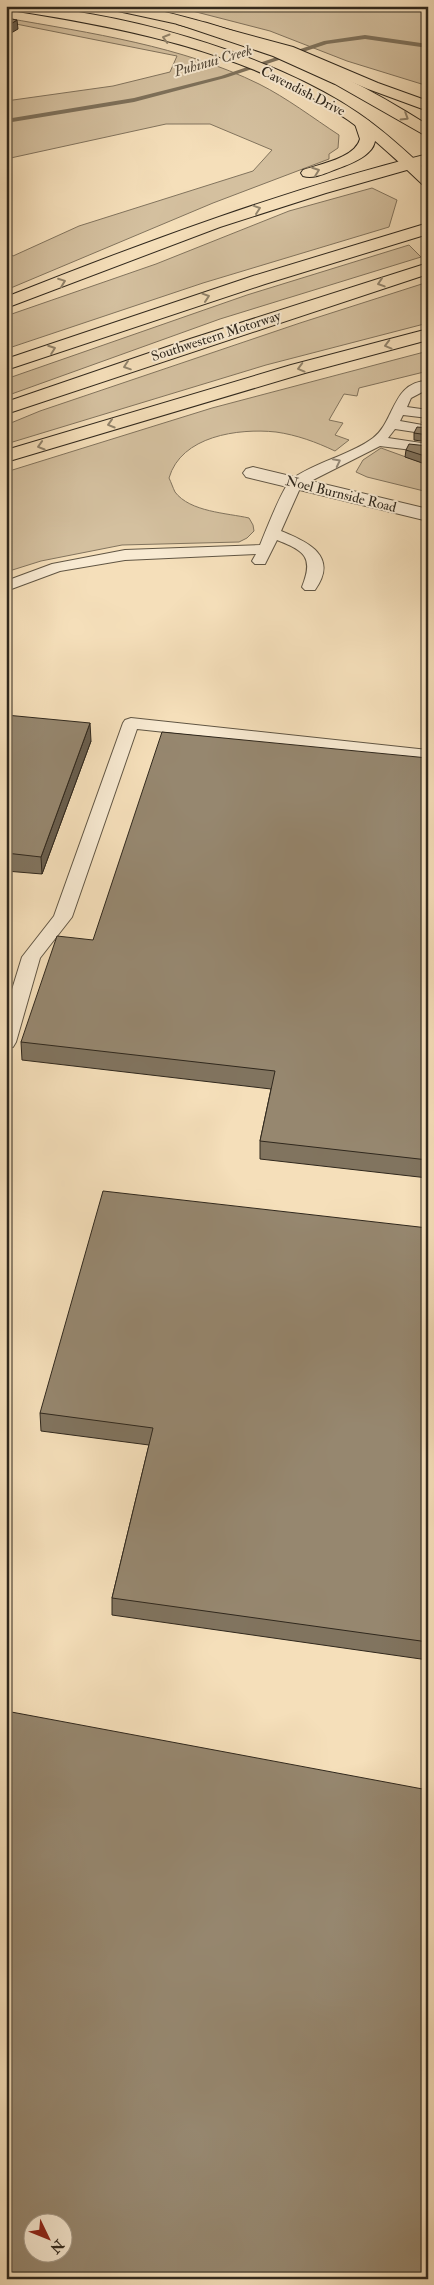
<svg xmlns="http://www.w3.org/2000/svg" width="434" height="2285" font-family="'IM FELL Double Pica',serif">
  <rect width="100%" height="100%" fill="#f5dfba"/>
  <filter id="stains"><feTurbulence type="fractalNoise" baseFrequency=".004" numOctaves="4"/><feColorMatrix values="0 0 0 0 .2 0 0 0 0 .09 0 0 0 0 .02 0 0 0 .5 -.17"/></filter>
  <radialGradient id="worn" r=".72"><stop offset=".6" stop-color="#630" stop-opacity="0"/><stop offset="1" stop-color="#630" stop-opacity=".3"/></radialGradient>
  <path fill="#d4c09f" stroke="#82745e" d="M 173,6 L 306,6 C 325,15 345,8 364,6 C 385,4 407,6 428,6 L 428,86 L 347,61 L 270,31 Z
    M 6,18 C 90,33 182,46 259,84 C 287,98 313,118 339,135 L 338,148 L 329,154 L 329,159 L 213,203 L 6,290 L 6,250 L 13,256 L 79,226 L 253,171 L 272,150 L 210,124 L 166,124 L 6,159 L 6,101 L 113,86 L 170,72 L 177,56 L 6,22 Z
    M 372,188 L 397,200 L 389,227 L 203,283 L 6,349 L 6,316 L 156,264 L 289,211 Z
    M 409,245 L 421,257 L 220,319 L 6,396 L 6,379 L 247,295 Z
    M 428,282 L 428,323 L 266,365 L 6,444 L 6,425 L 40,411 L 300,323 Z
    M 428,351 L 428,371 L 359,388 L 357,396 L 344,394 L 329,420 L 343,423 L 335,435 L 349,440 L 335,451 C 316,442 297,435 276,432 C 238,428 181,436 169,478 C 171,482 173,488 175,492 C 190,512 227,513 249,518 L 253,525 L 254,531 L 247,538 L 239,542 L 122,545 L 41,561 L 6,572 L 6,472 L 212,408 Z
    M 381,448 L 428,465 L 428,492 L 367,477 L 356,472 L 363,460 Z"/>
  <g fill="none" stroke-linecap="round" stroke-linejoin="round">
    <path fill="#7e715b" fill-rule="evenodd" d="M 365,35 L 428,44 L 428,48 L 365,39 L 327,44 L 225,78 L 134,102 L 6,123 L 6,119 L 134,98 L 221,76 L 324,41 Z"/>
    <g stroke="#615644" stroke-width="2">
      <path id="lane" d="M 428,381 L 428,389 L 411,398 L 407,407 L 428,410 L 428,418 L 403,415 L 400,421 L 428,426 L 428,434 L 395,429 L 388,438 L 428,444 L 428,452 L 380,446 L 301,486 L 281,531 C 308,542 339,556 315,590 L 305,590 L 302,587 C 314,557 305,551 277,540 L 265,564 L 255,564 L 252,561 L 256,554 L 125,560 L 60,571 L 6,591 L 6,581 L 52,564 L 125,550 L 260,545 C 265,533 283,486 291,480 C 312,463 351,455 373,438 C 395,422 392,381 428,381 Z
        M 131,718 L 428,750 L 428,760 L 137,729 L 72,917 L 40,958 L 16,1042 L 13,1047 L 6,1048 L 6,1009 L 22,957 L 54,916 L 123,723 L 125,720 Z"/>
    </g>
    <g stroke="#615644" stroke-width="2">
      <path id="street" d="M 253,467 L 428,509 L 428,521 L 246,477 L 243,473 L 246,469 Z"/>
    </g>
    <g stroke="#30281d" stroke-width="2">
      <path id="primary" d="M 6,6 C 110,6 272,54 358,113 C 383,130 406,151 428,172 L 428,186 L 422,184 C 399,162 375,139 348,120 C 250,52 126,28 11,10 L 6,9 Z
        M 117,6 C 148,6 177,15 207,23 C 285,46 359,81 428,125 L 428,137 L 335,84 L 273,56 L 178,24 L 118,11 Z"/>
    </g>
    <g stroke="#30281d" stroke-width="2">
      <path id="highway" d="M 182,17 L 293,47 L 378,83 L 428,101 L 428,111 L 368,89 L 283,53 L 177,24 L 175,21 Z
        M 363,119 L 369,121 C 389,150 357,162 334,170 C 324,174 313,179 303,176 L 301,173 L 303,170 C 320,164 355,158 360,139 L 355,124 L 357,121 Z
        M 428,154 L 428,164 L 326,193 L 220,227 L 6,308 L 6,297 C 144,242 284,190 428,154 Z
        M 428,223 L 428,234 L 265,284 L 6,370 L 6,359 L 253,276 Z
        M 428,263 L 428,274 L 6,414 L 6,402 L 190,339 Z
        M 428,329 L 428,340 L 305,373 L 6,462 L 6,450 L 291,365 Z"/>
    </g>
    <use href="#lane" fill="#f8ead2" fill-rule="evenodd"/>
    <use href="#street" fill="#f8ead2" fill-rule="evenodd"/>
    <use href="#primary" fill="#f5dfba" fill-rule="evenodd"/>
    <use href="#highway" fill="#f5dfba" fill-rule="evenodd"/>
  </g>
  <path fill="#81745f" stroke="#30281d" d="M 428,412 L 428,424 L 422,423 L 423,416 Z
    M 428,428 L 428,442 L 414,440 L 414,433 Z
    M 428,446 L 428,465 L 405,457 L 406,450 Z
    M 6,715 L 91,741 L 42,874 L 6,871 Z
    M 428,758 L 428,1178 L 260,1159 L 260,1141 L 271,1089 L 22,1060 L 21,1042 L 93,940 Z
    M 428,1228 L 428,1660 L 112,1615 L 112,1598 L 149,1445 L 41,1431 L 40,1413 Z"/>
  <path fill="#695e4e" stroke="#30281d" d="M 17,20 L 18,29 L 6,36 L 6,27 Z
    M 90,723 L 91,741 L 42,874 L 41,857 Z"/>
  <path fill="#96876f" stroke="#30281d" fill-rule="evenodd" d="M 6,18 L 17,20 L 6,27 Z
    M 425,412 L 428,412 L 428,417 L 423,416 Z
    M 417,427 L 428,428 L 428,435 L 414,433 Z
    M 409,444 L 428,446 L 428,457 L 406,450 Z
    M 6,715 L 90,723 L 41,857 L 6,853 Z
    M 162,732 L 428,758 L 428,1160 L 260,1141 L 275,1071 L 21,1042 L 57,936 L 93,940 Z
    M 103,1191 L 428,1228 L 428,1642 L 112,1598 L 153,1428 L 40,1413 Z
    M 6,1711 L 428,1790 L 428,2279 L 6,2279 ZM 32,2222 L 62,2222 L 62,2252 L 32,2252 Z"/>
  <defs><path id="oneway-chevron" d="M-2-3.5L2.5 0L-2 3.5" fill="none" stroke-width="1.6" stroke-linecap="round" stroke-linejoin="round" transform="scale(1.25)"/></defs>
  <g stroke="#92846c">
    <use href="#oneway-chevron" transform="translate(166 38) rotate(-164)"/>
    <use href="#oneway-chevron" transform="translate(405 117) rotate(32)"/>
    <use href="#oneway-chevron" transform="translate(316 171) rotate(-20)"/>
    <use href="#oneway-chevron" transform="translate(257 209) rotate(-19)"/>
    <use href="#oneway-chevron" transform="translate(62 282) rotate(-21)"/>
    <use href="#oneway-chevron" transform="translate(381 283) rotate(162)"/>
    <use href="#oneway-chevron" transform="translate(206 297) rotate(-18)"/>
    <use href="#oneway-chevron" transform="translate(388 345) rotate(165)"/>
    <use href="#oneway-chevron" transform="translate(52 349) rotate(-20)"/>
    <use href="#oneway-chevron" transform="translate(127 366) rotate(161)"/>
    <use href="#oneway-chevron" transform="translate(301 368) rotate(165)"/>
    <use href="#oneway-chevron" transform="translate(111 424) rotate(163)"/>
    <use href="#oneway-chevron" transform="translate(41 446) rotate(163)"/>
  </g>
  <use stroke="#948978" href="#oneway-chevron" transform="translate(337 462) rotate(-27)"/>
  <g text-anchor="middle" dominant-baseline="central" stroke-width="4" stroke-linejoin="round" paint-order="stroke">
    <g font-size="14" fill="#30281d" stroke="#f8ead2">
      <text transform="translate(303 91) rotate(27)">Cavendish Drive</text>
      <text transform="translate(216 336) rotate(-18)">Southwestern Motorway</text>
      <text transform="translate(341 494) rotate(14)">Noel Burnside Road</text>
    </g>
    <g font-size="15" font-style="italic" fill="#574c3c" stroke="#f8ead2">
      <text transform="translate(213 61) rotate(-16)">Puhinui Creek</text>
    </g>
  </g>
  <rect width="434" height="2285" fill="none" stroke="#f5dfba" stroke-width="25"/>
  <rect x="8" y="8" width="419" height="2270" fill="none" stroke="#30281d" stroke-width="2.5"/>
  <rect x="12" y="12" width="409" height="2260" fill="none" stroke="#30281d"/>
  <g transform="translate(48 2238) rotate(133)"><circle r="24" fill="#f8ead2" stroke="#a89c8a"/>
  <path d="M0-4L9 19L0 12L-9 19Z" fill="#8f2418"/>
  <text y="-8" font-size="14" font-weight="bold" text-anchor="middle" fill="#30281d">N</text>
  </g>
  <rect width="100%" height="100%" filter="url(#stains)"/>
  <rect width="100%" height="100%" fill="url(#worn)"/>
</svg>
